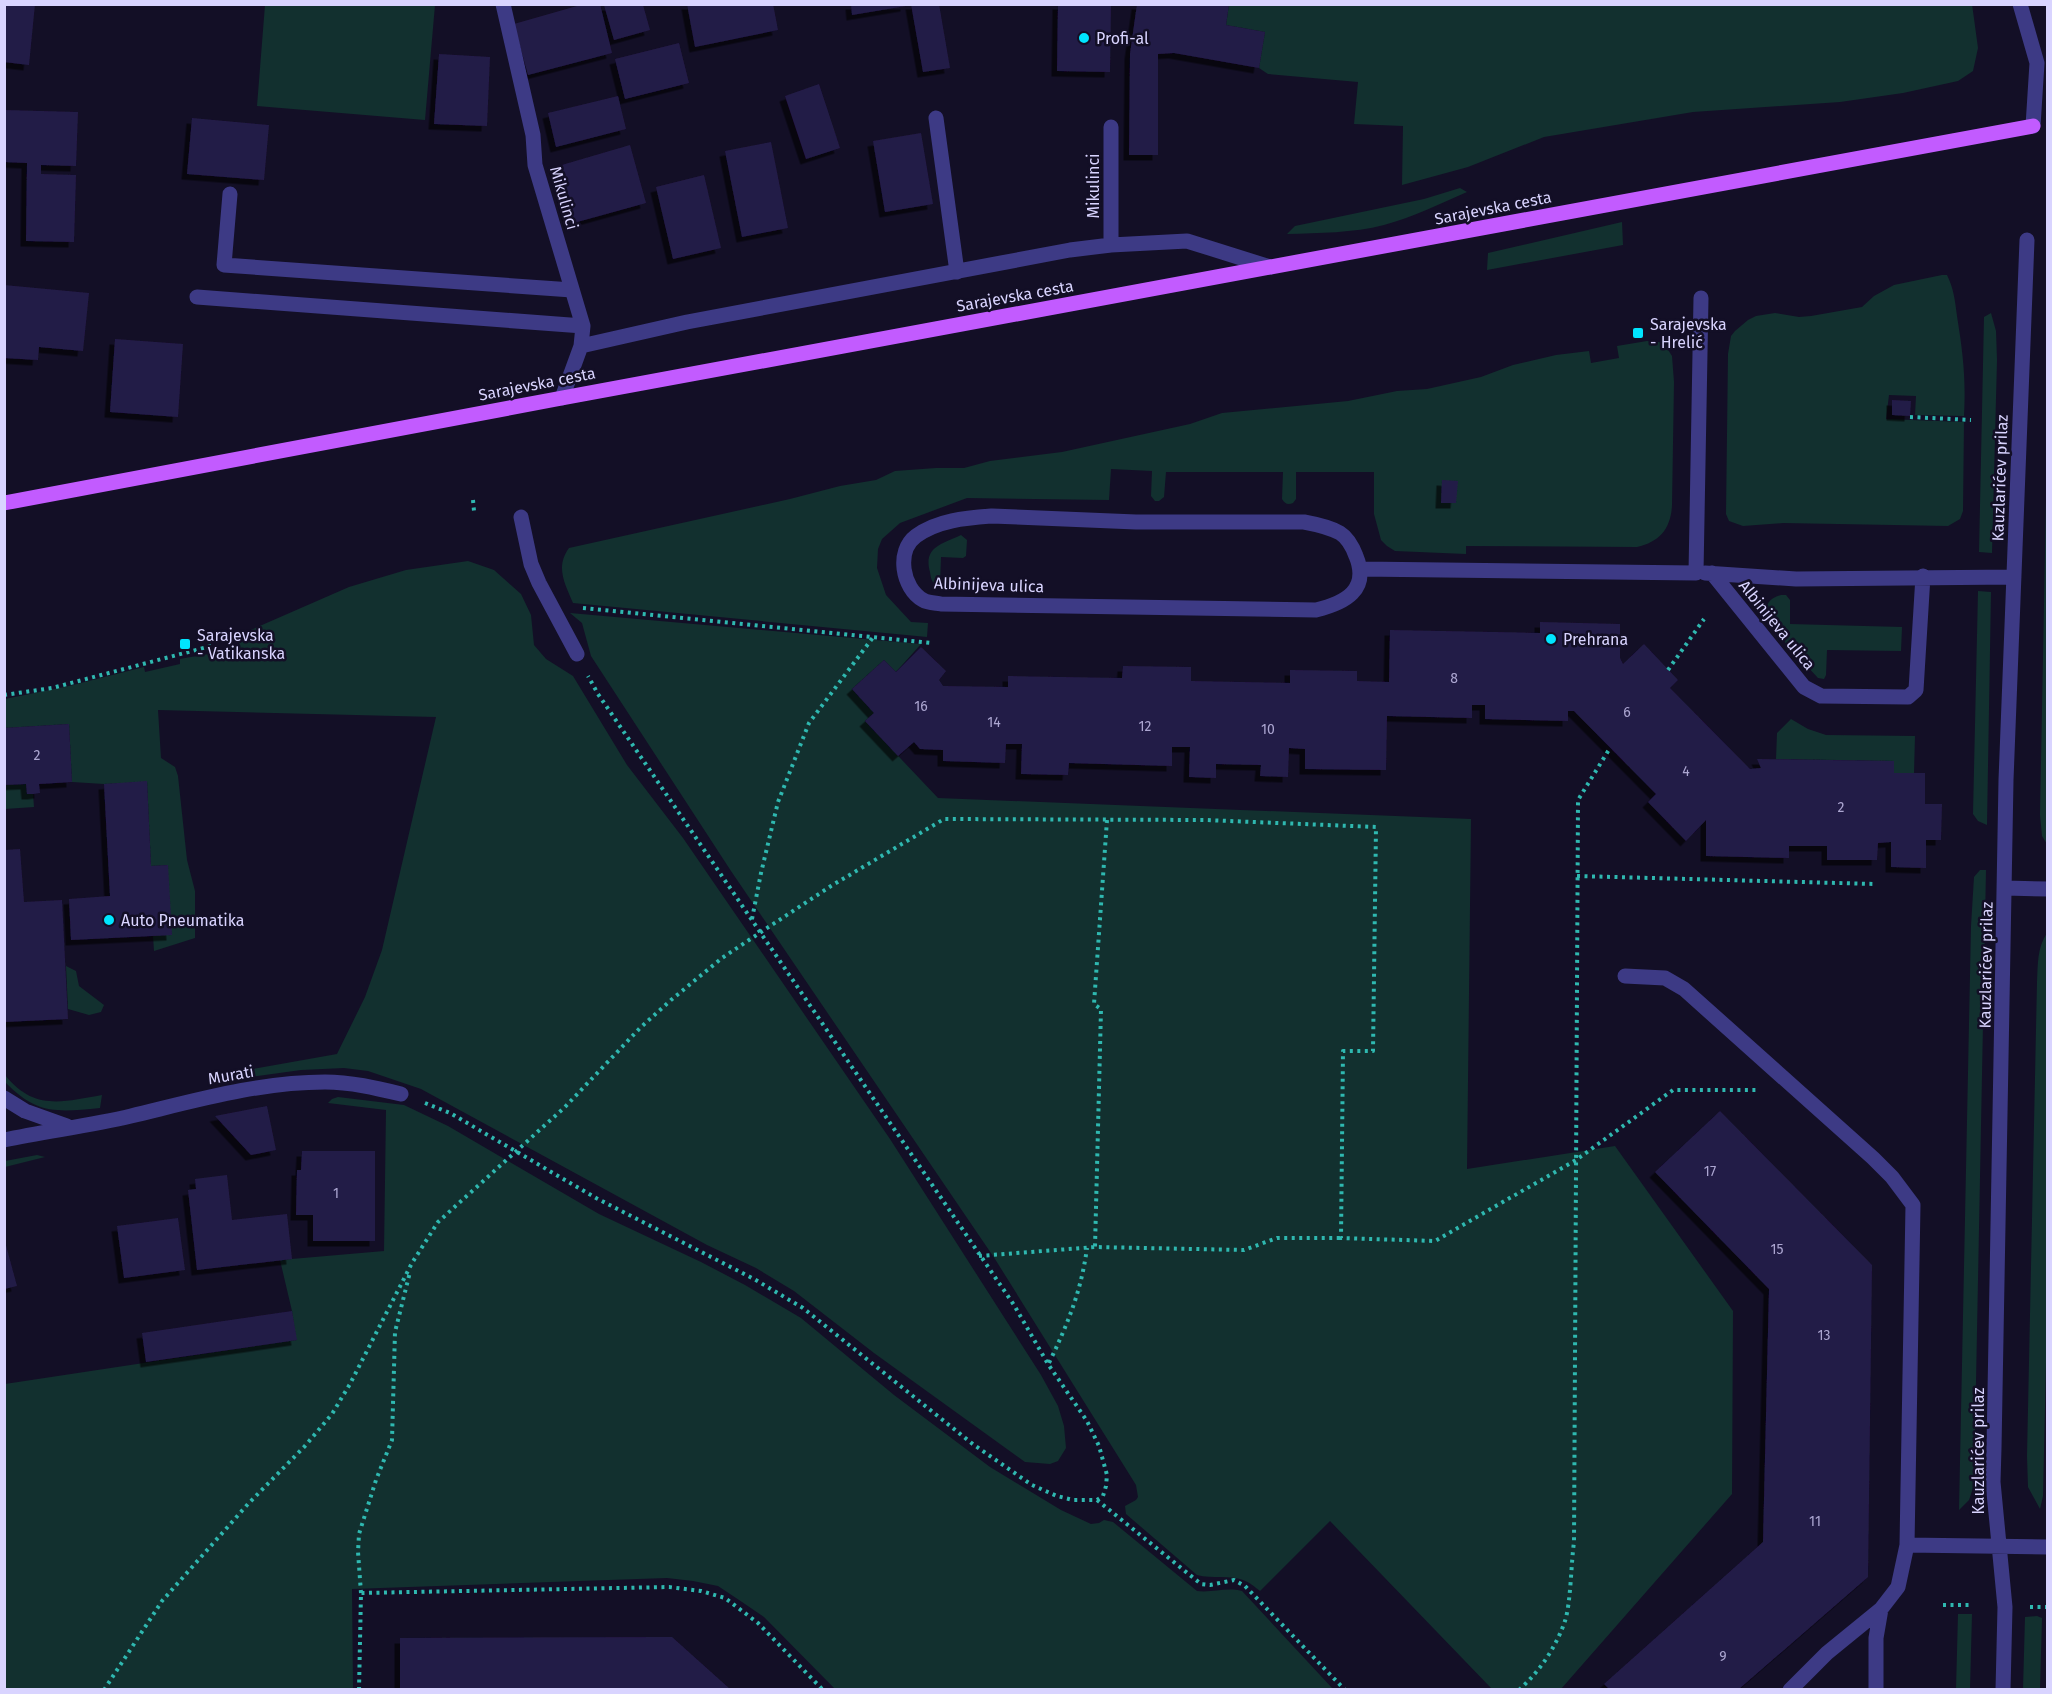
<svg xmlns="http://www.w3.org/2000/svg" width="2052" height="1694" font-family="'Fira Sans',sans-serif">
  <defs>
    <filter id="shadow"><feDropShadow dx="-5.5" dy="5.5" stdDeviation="0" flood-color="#0009"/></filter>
  </defs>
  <rect width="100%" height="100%" fill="#130f26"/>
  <path fill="#12302f" d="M 1229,4 L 1972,4 L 1978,48 L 1973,71 L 1958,81 L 1903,93 L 1840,102 L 1693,112 L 1544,137 L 1468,167 L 1402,185 L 1403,126 L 1354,124 L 1358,82 L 1268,74 L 1259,68 L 1265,32 L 1226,25 Z
    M 265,5 L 435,5 L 425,120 L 257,106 Z
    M 1460,188 L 1467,192 C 1440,204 1413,217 1384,225 C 1353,233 1319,233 1287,234 L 1295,226 L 1424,199 Z
    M 1622,222 L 1623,245 L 1487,270 L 1488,253 Z
    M 1942,275 L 1947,275 C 1954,289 1955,301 1957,316 C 1963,354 1966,378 1964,416 L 1915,415 L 1916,396 L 1889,395 L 1886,419 L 1964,422 L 1963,511 L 1960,519 L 1948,526 L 1783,523 L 1743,526 L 1729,521 L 1726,514 L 1728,354 L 1731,336 L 1735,331 L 1748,320 L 1756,316 L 1775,313 L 1799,317 L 1811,316 L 1862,307 L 1874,296 L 1894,285 Z
    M 1991,313 L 1996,331 L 1997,360 L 1992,553 L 1979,552 L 1984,317 Z
    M 1647,341 L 1659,342 L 1665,345 L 1672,356 L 1674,382 L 1672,505 C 1671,528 1660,542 1637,547 L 1466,546 L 1466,554 L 1395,551 L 1387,546 L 1381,540 L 1374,514 L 1374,472 L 1296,472 L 1296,499 L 1293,503 C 1288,505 1285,504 1282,499 L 1283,472 L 1166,472 L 1164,497 L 1159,501 L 1155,501 L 1151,496 L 1152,471 L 1111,469 L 1109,500 L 967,498 L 900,523 L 882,539 L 878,549 L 877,568 L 886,595 L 911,622 L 928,623 L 927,637 L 573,603 C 565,584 555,567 569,548 L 790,499 L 840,486 L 876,480 L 895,471 L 936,468 L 964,468 L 990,461 L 1062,452 L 1190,424 L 1222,413 L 1348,401 L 1397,391 L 1427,389 L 1481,377 L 1513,365 L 1556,355 L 1589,351 L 1591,363 L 1619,358 L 1617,346 Z
    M 2047,446 L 2048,844 L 2047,844 L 2042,836 L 2040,815 Z
    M 961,535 L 967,540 L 966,556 L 963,558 L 941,557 L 940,584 L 936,585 C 931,581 931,578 930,572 C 923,547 942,544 961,535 Z
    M 468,561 L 494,570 L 521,594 L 531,615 L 534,645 L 546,659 L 573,676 L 627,765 L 683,838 L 890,1139 L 1041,1375 L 1058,1406 L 1064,1426 L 1066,1448 L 1058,1461 L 1050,1464 L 1025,1462 L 874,1353 L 794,1291 L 756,1268 L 707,1245 L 421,1089 L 368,1071 L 344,1068 L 301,1070 L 230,1080 L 214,1076 L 337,1054 L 365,997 L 382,950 L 436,717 L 158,710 L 161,758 L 175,767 L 178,776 L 187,860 L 195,891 L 195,938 L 154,951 L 153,936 L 168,865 L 151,866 L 147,782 L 104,784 L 72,782 L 69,724 L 5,728 L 5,699 L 69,686 L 144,667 L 145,672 L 180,664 L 180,659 C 201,655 230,653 247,638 L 246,632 L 349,587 L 406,570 Z
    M 1978,591 L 1991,592 L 1987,825 L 1978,821 L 1973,814 Z
    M 1781,595 L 1786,595 L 1790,600 L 1790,624 L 1902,627 L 1901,651 L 1827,650 L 1826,675 L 1824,679 L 1818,678 L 1768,624 C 1764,610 1765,599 1781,595 Z
    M 570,613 L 921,644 L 896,672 L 884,660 L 852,689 L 874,713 L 865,721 L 938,798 L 1471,819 L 1467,1169 L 1615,1146 L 1733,1311 L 1732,1494 L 1561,1689 L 1500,1690 L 1491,1688 L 1330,1521 L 1260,1591 C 1255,1587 1249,1582 1243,1580 C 1231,1575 1212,1579 1197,1575 L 1126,1514 L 1125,1506 L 1136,1500 L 1138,1497 L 1136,1485 L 995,1259 L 731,871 L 591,656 L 582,623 Z
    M 1791,719 L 1808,729 L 1826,735 L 1915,736 L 1914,773 L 1894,773 L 1894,761 L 1776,759 L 1777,733 Z
    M 26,784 L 27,794 L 33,794 L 34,807 L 5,809 L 5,785 Z
    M 1980,870 L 1986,870 L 1974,1485 L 1969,1500 L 1959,1510 L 1971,926 L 1974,877 Z
    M 2047,933 L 2048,1274 L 2043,1496 L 2040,1509 L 2028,1487 L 2027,1456 L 2037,982 C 2038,964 2037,948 2047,933 Z
    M 66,966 L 76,971 L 79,986 L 104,1005 L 101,1012 L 89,1015 L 68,1009 Z
    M 5,1075 C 34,1111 62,1102 102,1095 L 100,1108 C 57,1112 37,1115 5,1082 Z
    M 338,1097 L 404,1105 L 448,1126 L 599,1214 L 701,1262 L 745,1285 L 801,1318 L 894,1395 L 990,1467 L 1061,1510 L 1091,1524 L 1099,1523 L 1104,1520 L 1113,1522 L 1197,1591 C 1212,1593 1226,1587 1242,1591 L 1333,1689 L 835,1689 L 764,1617 L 742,1602 L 718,1586 L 693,1581 L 667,1578 L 352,1589 L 353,1689 L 5,1690 L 5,1384 L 296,1340 L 292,1311 L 280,1260 L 384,1251 L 386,1110 L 328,1103 L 332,1099 Z
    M 37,1155 L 45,1157 L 5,1167 L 5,1161 Z
    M 1958,1614 L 1972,1614 L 1970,1689 L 1956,1689 Z
    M 2037,1616 L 2042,1618 L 2040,1689 L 2023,1689 L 2025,1617 Z"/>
  <path fill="#241b47" filter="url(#shadow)" d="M 4,4 L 35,4 L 29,65 L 4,62 Z
    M 584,4 L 600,4 L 612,53 L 528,75 L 514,24 Z
    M 687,4 L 773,4 L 778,30 L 695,47 Z
    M 851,4 L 906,4 L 906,6 L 852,15 Z
    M 911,4 L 939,4 L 950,68 L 923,72 Z
    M 1058,4 L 1111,4 L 1110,72 L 1057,71 Z
    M 1137,4 L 1229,4 L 1226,25 L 1265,32 L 1259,68 L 1174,53 L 1158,54 L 1158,155 L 1129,155 L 1130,54 Z
    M 604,5 L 643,5 L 650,30 L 614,40 Z
    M 679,43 L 689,83 L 625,99 L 615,59 Z
    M 439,54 L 490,57 L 487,126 L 434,124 Z
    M 819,84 L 840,148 L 806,159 L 785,96 Z
    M 618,96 L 626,129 L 556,147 L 548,113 Z
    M 4,110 L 78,112 L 76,166 L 41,165 L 41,174 L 76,175 L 74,242 L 26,241 L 27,163 L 4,162 Z
    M 192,118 L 269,125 L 264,180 L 187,174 Z
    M 921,133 L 933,204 L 885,212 L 873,141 Z
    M 771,142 L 788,228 L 742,237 L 725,151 Z
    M 630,145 L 646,203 L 570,224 L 555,167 Z
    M 704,175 L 721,248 L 673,259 L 656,187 Z
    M 4,285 L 89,293 L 83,351 L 39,347 L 38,360 L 4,358 Z
    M 115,339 L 183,344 L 178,417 L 110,412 Z
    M 1892,400 L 1911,401 L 1910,416 L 1892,415 Z
    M 1442,480 L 1458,481 L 1456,503 L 1441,503 Z
    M 1540,622 L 1620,624 L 1620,658 L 1623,664 L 1644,644 L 1678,680 L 1670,688 L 1750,769 L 1761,768 L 1757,759 L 1894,761 L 1894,773 L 1925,773 L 1925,804 L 1942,804 L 1941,840 L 1926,840 L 1926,868 L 1891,867 L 1891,842 L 1878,843 L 1877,860 L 1827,860 L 1827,846 L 1789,846 L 1789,858 L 1706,856 L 1706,820 L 1686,841 L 1648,802 L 1656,794 L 1574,711 L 1568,711 L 1568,721 L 1485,719 L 1485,705 L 1472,705 L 1472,718 L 1387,716 L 1386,770 L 1305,769 L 1305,749 L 1289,748 L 1288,777 L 1260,776 L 1261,765 L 1216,764 L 1216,778 L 1189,777 L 1190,747 L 1172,747 L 1172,766 L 1069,763 L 1068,775 L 1021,774 L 1022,744 L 1006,744 L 1005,763 L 943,761 L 943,750 L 920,749 L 914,742 L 898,756 L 865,721 L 874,713 L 852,689 L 884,660 L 896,672 L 921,647 L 946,671 L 939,680 L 943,686 L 1008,687 L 1008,676 L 1122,678 L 1123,666 L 1191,667 L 1191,681 L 1290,683 L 1290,670 L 1357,671 L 1357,681 L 1389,682 L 1390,630 L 1540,633 Z
    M 69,724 L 72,782 L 39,784 L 40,793 L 33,794 L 27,794 L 26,784 L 4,785 L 4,728 Z
    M 147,781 L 151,866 L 168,865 L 172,935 L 71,940 L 69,899 L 110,896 L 104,784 Z
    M 20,849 L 24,902 L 62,900 L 68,1019 L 4,1022 L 4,850 Z
    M 267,1106 L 276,1150 L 251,1155 L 215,1116 Z
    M 1720,1111 L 1872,1265 L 1868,1577 L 1739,1689 L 1609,1689 L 1604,1684 L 1763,1542 L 1769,1289 L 1655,1172 Z
    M 302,1151 L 375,1151 L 375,1241 L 313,1241 L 313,1215 L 296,1215 L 297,1170 L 301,1170 Z
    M 227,1175 L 232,1220 L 287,1214 L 292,1259 L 197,1270 L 188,1190 L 196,1189 L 195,1179 Z
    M 178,1218 L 185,1270 L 124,1278 L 117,1226 Z
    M 4,1238 L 17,1286 L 4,1289 Z
    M 292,1311 L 297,1340 L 146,1362 L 142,1333 Z
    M 672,1637 L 730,1689 L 400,1689 L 400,1638 Z"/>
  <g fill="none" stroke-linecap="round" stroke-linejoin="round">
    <path stroke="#2fb8b0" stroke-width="4" stroke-dasharray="3 4.5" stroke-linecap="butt" d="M 1910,417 L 1971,420
      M 473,500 L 474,511
      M 583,608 L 932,643
      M 1668,670 L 1704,619
      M 4,695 L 52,688 L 211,646
      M 1107,820 L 1094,1004 L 1101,1009 L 1095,1247 L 1244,1250 L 1277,1238 L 1341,1238
      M 1577,876 L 1875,884
      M 752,919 L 761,873 L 778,802 L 809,723 L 874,636
      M 425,1103 L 450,1113 L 596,1198 L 754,1279 L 803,1308 L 974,1445 L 1032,1485 L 1057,1496 L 1073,1500 L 1097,1500 L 1103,1496 L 1106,1486 L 1107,1475 L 1099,1446 L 1087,1421 L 1048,1364 L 1014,1305 L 598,694 L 588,676
      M 979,1256 L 1095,1247
      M 1049,1363 C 1068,1323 1081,1292 1087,1248
      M 1097,1500 L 1201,1584 L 1210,1585 L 1234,1580 L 1245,1586 L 1345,1690
      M 361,1593 L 358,1552 L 359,1534 L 376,1480 L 392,1440 L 395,1332 L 410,1272
      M 1943,1605 L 1972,1605
      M 2030,1607 L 2048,1607
      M 104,1690 L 162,1601 L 248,1504 L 305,1446 L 332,1414 L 350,1384 L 412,1263 L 438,1222 L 565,1107 L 640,1028 L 671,1000 L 722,958 L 761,932 L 831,886 L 944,819 L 1205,820 L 1376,827 L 1373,1051 L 1343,1051 L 1341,1238 L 1435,1241 L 1576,1160 L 1673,1090 L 1756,1090
      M 359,1690 L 361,1593 L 669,1587 L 701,1591 L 725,1598 L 758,1623 L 823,1690
      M 1519,1690 C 1540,1671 1556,1647 1565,1621 C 1571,1602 1571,1563 1574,1542 L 1578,800 L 1610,748"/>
    <path stroke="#3d3a85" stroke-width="15" d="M 503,4 L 533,135 L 535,165 L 583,326 L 581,346 L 562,398
      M 2020,4 L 2037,63 L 2033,126
      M 936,118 L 957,272
      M 230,194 L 224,265 L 572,290
      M 1111,245 L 1111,127
      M 197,297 L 583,326
      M 581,346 L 687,322 L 1070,250 L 1111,245 L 1187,241 L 1270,267
      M 992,516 L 1136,522 L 1304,522 C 1315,524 1329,527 1340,533 C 1348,538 1353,548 1356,556 C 1370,590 1345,603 1316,610 L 941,604 C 936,603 928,603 923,600 C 902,588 896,551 916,536 C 938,520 966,518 992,516 Z
      M 521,517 L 531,564 L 539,583 L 577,654
      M 1361,569 L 1696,573 L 1701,298
      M 1705,573 L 1796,579 L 2014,577
      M 1712,573 L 1804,687 L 1821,696 L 1908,697 L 1916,690 L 1923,576
      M 2005,888 L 2048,889
      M 1625,976 L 1665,978 L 1684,989 L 1873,1158 L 1892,1177 L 1913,1205 L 1907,1545
      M 4,1098 L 25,1111 L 67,1126
      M 4,1140 C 46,1131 89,1126 131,1116 C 194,1101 259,1082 325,1082 C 351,1082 376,1088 401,1094
      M 1790,1690 L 1827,1653 L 1881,1609 L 1898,1587 L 1907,1545 L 2048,1547
      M 1876,1690 L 1876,1638 L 1881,1609
      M 2003,1690 L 2005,1607 L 1993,1482 L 1994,1448 L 2006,780 L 2027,240"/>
    <path stroke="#c25bff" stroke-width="15" d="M 4,503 L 562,398 L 2033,126"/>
  </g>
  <g fill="#00e5ff" stroke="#130f26" stroke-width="2">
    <circle cx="1084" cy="38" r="6"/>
    <rect x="1632" y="327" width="12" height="12" rx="3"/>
    <circle cx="1551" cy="639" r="6"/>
    <rect x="179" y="638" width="12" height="12" rx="3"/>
    <circle cx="109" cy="920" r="6"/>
  </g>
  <g text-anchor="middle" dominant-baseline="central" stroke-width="5" stroke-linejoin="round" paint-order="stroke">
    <g font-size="14" fill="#aca6d1">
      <text x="1454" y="678">8</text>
      <text x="921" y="706">16</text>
      <text x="1627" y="712">6</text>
      <text x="994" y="722">14</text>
      <text x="1145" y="726">12</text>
      <text x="1268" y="729">10</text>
      <text x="37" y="755">2</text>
      <text x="1686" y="771">4</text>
      <text x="1841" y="807">2</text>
      <text x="1710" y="1171">17</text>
      <text x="336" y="1193">1</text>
      <text x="1777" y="1249">15</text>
      <text x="1824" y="1335">13</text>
      <text x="1815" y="1521">11</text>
      <text x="1723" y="1656">9</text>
    </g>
    <g font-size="16" fill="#d9d4ff" stroke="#130f26" text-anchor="start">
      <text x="1096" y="38">Profi-al</text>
      <text x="1650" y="324">Sarajevska<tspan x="1650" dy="18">- Hrelić</tspan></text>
      <text x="197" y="635">Sarajevska<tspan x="197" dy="18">- Vatikanska</tspan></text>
      <text x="1563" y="639">Prehrana</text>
      <text x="121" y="920">Auto Pneumatika</text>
    </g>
    <g font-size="16" fill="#d9d4ff" stroke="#130f26">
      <text transform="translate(1093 186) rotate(-90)">Mikulinci</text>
      <text transform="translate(564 198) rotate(74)">Mikulinci</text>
      <text transform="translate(1493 208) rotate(-11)">Sarajevska cesta</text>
      <text transform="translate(1015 296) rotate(-10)">Sarajevska cesta</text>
      <text transform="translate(537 384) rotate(-11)">Sarajevska cesta</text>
      <text transform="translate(2000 478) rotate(-88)">Kauzlarićev prilaz</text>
      <text transform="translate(989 585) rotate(2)">Albinijeva ulica</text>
      <text transform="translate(1777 625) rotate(51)">Albinijeva ulica</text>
      <text transform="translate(1986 965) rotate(-89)">Kauzlarićev prilaz</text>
      <text transform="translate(231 1075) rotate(-10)">Murati</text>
      <text transform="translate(1978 1451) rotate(-90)">Kauzlarićev prilaz</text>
    </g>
  </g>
  <rect width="2052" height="1694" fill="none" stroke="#d9d4ff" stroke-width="12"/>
</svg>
